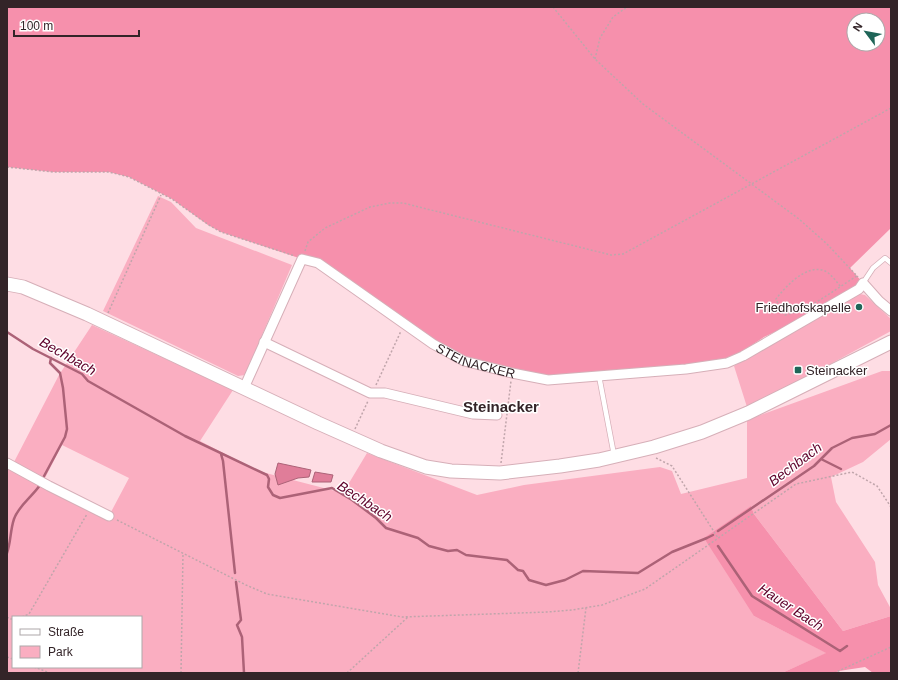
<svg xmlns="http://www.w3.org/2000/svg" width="898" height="680" font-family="Helvetica,sans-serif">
  <rect width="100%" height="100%" fill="#fedde4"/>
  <path fill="#faaec1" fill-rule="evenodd" d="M 158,196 L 171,202 L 196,228 L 292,265 L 245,375 L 238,376 L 103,311 Z
    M 860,294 L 865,295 L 891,319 L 891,331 L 768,398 L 747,407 L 734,366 L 762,348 Z
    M 92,325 L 233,390 L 200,441 L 258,471 L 343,493 L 367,453 L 477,495 L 524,485 L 660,467 L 672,471 L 681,494 L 747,478 L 747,420 L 882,371 L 891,371 L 891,439 L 863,462 L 831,477 L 836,502 L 875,562 L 878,585 L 891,609 L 891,616 L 843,631 L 754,514 L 751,506 L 754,616 L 827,653 L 784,672 L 771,673 L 7,673 L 7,468 L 14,462 L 59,375 ZM 62,445 L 129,478 L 111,512 L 45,478 ZM 13,617 L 141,617 L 141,667 L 13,667 Z"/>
  <path fill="#f690ac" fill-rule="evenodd" d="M 7,7 L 891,7 L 891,228 L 850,268 L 863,283 L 834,304 L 764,337 L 731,359 L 686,369 L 548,380 L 464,361 L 318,263 L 302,259 L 221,232 L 208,225 L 172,199 L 129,177 L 109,172 L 53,172 L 7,167 ZM 854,20 L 878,20 L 878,44 L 854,44 Z
    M 751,506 L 754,514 L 843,631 L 891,616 L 891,673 L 873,673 L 865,667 L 839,671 L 835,673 L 771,673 L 784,672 L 826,653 L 754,616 L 704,538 Z"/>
  <path fill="#e07d99" stroke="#ac6277" d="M 278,463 L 311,470 L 309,477 L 298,478 L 278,485 L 275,474 Z
    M 315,472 L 333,475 L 331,482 L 312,482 Z"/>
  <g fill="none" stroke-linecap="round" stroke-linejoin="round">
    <path stroke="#ac6277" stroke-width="2.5" d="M 7,332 L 33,349 L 82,374 L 88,381 L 185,436 L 267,475 L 269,479 L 268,487 L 273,495 L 280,498 L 332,488 L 352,500 L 376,518 L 386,528 L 418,538 L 429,546 L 448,551 L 457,550 L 466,555 L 507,560 L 518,570 L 523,571 L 529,580 L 546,585 L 565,580 L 583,571 L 638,573 L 672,552 L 707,538 L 713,535
      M 221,454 L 223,461 L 235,573
      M 821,459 L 841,469
      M 43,478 L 65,437 L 67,429 L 63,388 L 60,373 L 50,363 L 51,358
      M 718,531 L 814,466 L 832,448 L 852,438 L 875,434 L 891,425
      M 718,546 L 752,596 L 840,651 L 847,646
      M 7,553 C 11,542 10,531 14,519 C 19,505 32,497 40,485
      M 236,582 L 241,620 L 237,625 L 242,637 L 244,673"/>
    <g stroke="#d6afb8" stroke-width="6">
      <path id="service" d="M 863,283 L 873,268 L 885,258 L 891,263
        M 599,376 L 614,455"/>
    </g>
    <g stroke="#d6afb8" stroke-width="11">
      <g id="minor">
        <path d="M 264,342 L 370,393 L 385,393 L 473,414 L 497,415"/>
        <path id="s1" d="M 244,388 L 302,259 L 318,263 L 433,344 L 464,361 L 512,373 L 548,380 L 686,369 L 727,363 L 743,356 L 859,289 L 863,283 L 879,301 L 891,311"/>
        <path d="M 7,463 L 49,486 L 109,516"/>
      </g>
    </g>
    <g stroke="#d6afb8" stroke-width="15">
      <path id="secondary" d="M 7,284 L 23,287 L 87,314 L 318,423 L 381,451 L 426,467 L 451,471 L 500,473 L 560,466 L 599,460 L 654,447 L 702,432 L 748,413 L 891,342"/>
    </g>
    <path stroke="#c0a5ab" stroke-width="1.5" stroke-dasharray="2 2" stroke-linecap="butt" d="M 553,7 L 595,59 L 643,104 L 799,219 L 827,244 L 858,277
      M 595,59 L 600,38 L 613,17 L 627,7
      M 7,167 L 53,172 L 109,172 L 129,177 L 172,199 L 209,225 L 221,232 L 295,256
      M 305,251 L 308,242 L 325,228 L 370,207 L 390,203 L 403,203 L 611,255 L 623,254 L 891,108
      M 840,286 C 836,281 831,274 825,271 C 807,263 785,287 776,299 L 781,311 L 785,315 C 810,310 835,289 857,276
      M 108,313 L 161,195
      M 376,385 L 401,331
      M 355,429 L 368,401
      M 656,458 L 672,466 L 718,538
      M 501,463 L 511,381
      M 117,520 L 246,585 L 267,594 L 402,617 L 548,612 L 572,610 L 602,605 L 645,589 L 796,484 L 852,472 L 877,486 L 891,507
      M 7,617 L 10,619 L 13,619
      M 22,617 L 29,614 L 87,514
      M 7,657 L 13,659
      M 34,667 L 50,673
      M 181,673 L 183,553
      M 347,673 L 408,617
      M 578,673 L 586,608
      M 834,673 L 891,647"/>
    <use href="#service" stroke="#fff" stroke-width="4.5"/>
    <use href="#minor" stroke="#fff" stroke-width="9"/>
    <use href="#secondary" stroke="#fff" stroke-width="13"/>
  </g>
  <g fill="#1f6558" stroke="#fff" stroke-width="1.5">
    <circle cx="859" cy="307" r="4"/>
    <rect x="794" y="366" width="8" height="8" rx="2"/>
  </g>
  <g text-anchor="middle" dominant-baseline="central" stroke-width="3" stroke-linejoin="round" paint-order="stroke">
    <g font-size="13" fill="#332428" stroke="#fff" text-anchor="end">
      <text x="851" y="307">Friedhofskapelle</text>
      <text x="806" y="370" text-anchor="start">Steinacker</text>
    </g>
    <g font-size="13" fill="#332428" stroke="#fff">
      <text stroke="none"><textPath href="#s1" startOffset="345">STEINACKER</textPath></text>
    </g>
    <g font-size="14" font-style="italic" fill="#5e002a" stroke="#fff">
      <text transform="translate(68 356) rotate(30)">Bechbach</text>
      <text transform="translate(795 464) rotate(-37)">Bechbach</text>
      <text transform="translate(365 501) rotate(33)">Bechbach</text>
      <text transform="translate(791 607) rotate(33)">Hauer Bach</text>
    </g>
    <g font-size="15" font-weight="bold" fill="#332428" stroke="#fff">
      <text x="501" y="406">Steinacker</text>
    </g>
  </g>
  <rect width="898" height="680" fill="none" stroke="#332428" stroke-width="16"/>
  <rect x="12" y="616" width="130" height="52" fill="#ffffff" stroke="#ada7a9"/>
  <rect x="20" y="629" width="20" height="6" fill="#ffffff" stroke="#ada7a9"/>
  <text x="48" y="636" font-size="12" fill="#332428">Straße</text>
  <rect x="20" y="646" width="20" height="12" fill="#faaec1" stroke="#ada7a9"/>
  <text x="48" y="656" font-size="12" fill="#332428">Park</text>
  <g transform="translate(866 32) rotate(302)"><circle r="19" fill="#ffffff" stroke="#ada7a9"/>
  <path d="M0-3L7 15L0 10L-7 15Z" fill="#1f6558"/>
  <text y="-6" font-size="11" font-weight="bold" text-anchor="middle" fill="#332428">N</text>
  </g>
  <path d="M14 30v6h125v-6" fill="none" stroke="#332428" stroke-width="2"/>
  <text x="20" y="30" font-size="12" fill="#332428" stroke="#ffffff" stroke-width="3" paint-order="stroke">100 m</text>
</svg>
